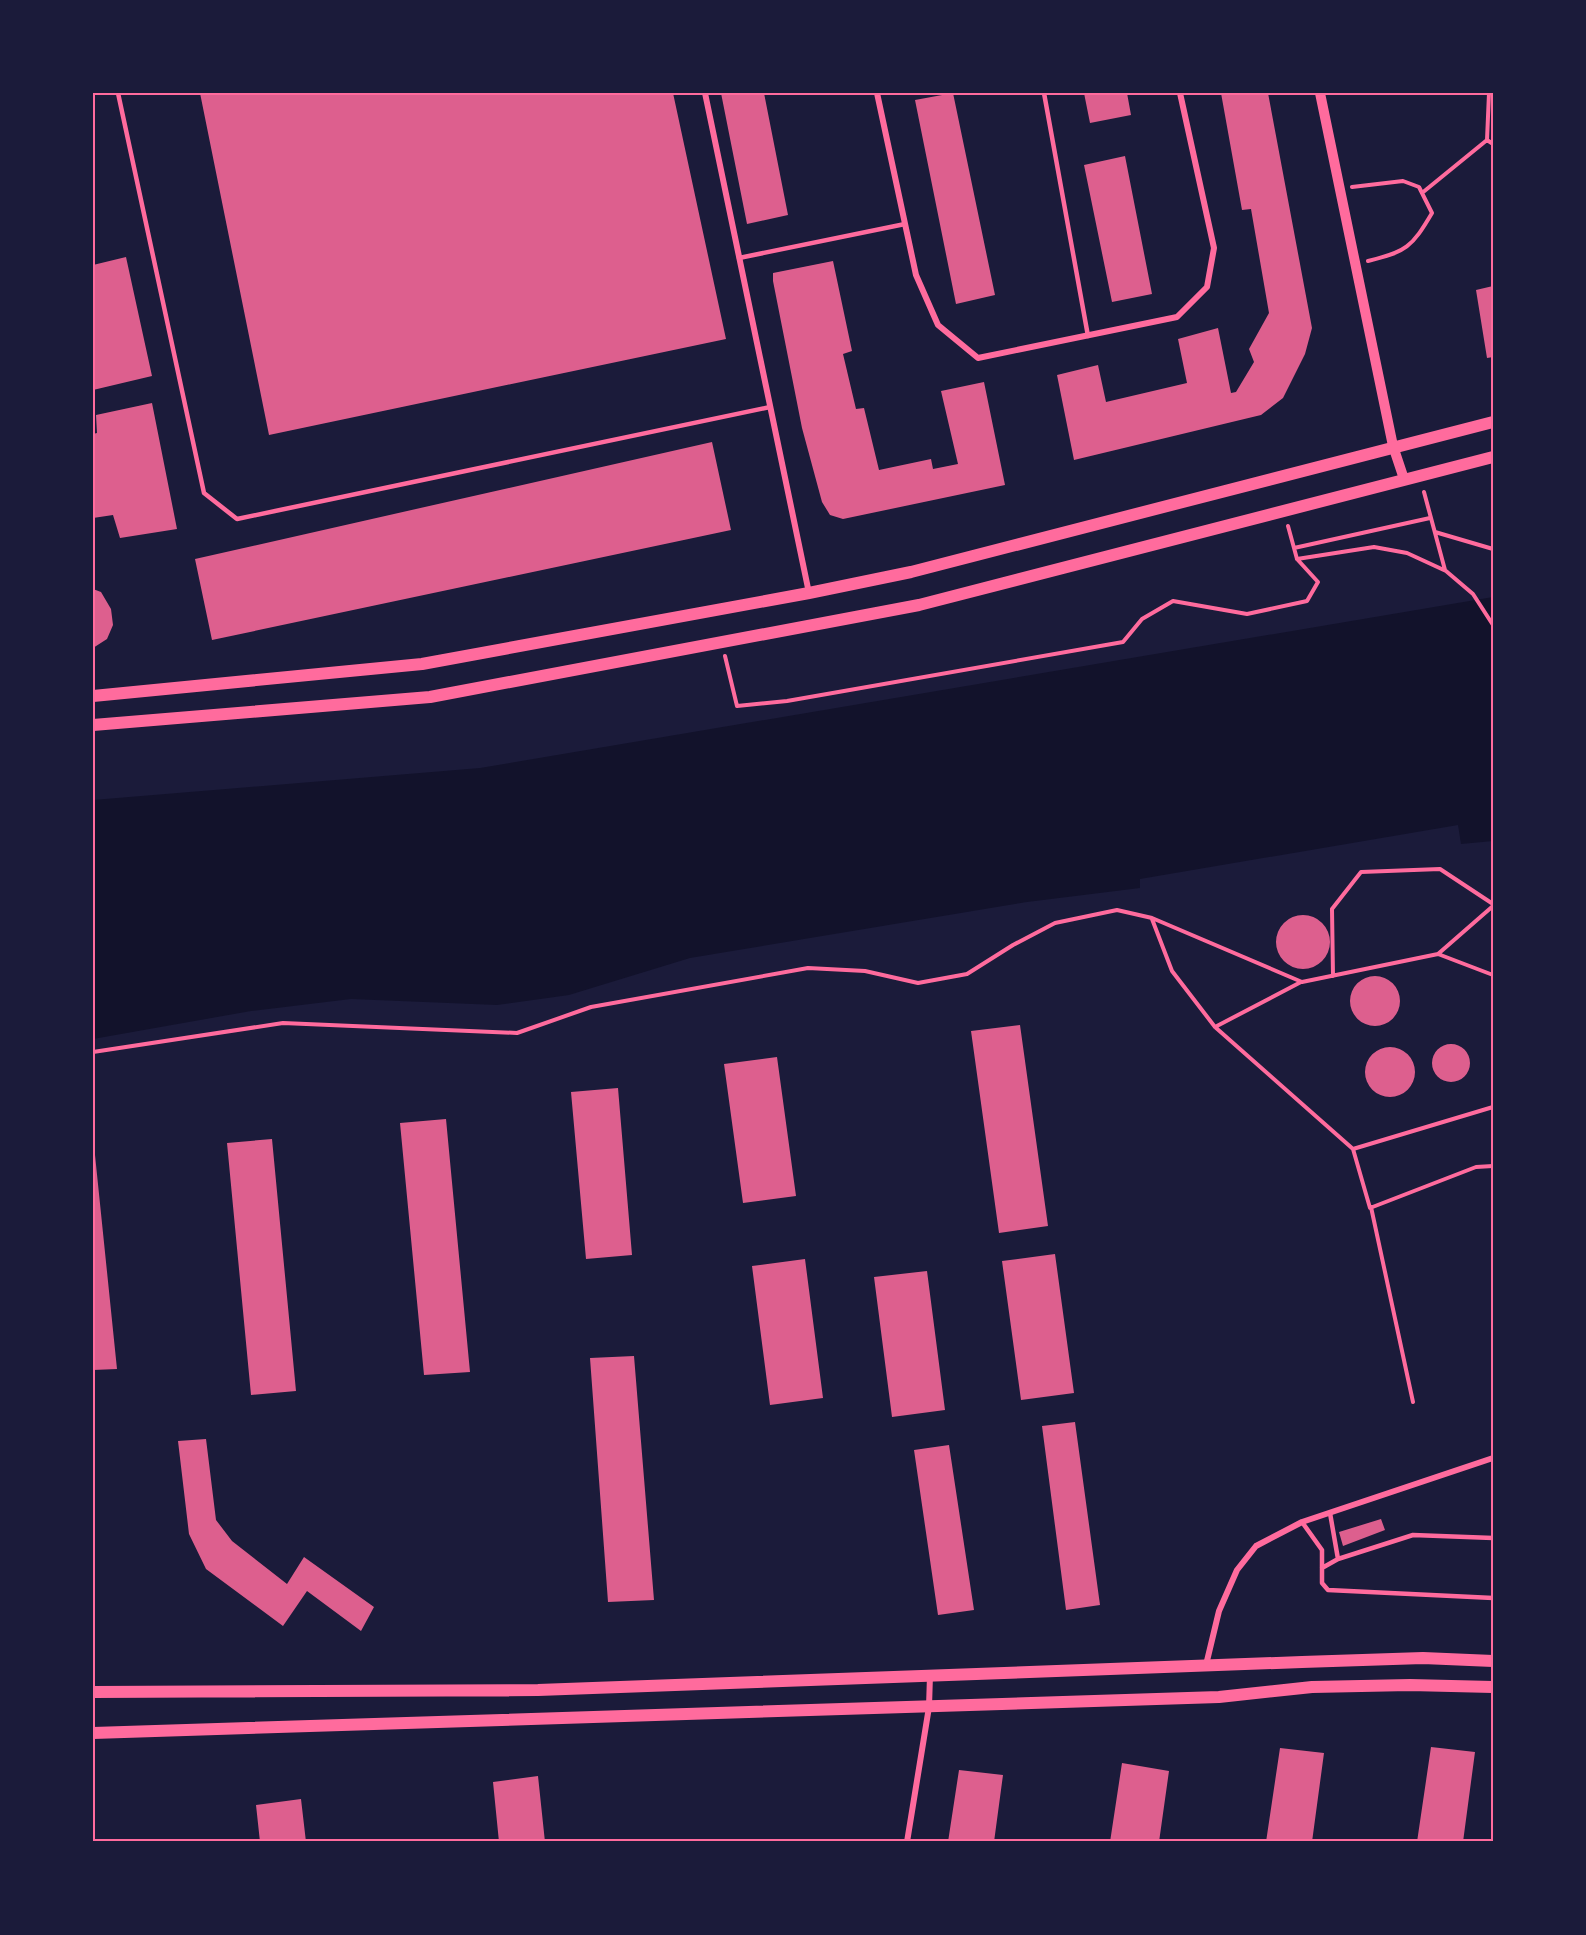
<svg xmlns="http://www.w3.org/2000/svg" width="1586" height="1935" font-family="'Varela Round',sans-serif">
  <rect width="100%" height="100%" fill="#1b1b3a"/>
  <path fill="#12122b" d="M 1493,597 L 1493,841 L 1461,844 L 1458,825 L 1140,879 L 1140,888 L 1027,902 L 690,958 L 569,995 L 497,1005 L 351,999 L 251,1011 L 93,1039 L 93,800 L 480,768 Z"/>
  <path fill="#dd5f8e" d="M 200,93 L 673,93 L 726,339 L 269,435 Z
    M 721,93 L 764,93 L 788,215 L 747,224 Z
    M 953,93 L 995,295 L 956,304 L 915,100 Z
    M 1084,93 L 1127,93 L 1131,115 L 1090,123 Z
    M 1221,93 L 1268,93 L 1312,328 L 1305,354 L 1283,398 L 1261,415 L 1074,460 L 1057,375 L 1098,365 L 1106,402 L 1187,383 L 1178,339 L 1218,328 L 1231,393 L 1236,392 L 1254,362 L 1249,349 L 1269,313 L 1251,209 L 1242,210 Z
    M 1125,156 L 1152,294 L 1112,302 L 1084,165 Z
    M 126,257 L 152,376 L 93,390 L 93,265 Z
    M 833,261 L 852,351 L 843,354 L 856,409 L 864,408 L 879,470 L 931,459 L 933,469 L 958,464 L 941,391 L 984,382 L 1005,485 L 843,519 L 830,515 L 822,502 L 802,428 L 773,281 L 773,273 Z
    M 1493,286 L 1493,357 L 1487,358 L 1476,290 Z
    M 152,403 L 177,529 L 120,538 L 113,515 L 93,518 L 93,434 L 97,433 L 96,415 Z
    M 712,442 L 731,530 L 212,640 L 195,559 Z
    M 93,589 L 101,592 L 111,609 L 113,625 L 107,639 L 93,648 Z
    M1276 942a27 27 0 1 1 54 0a27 27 0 1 1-54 0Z
    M1350 1001a25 25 0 1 1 50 0a25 25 0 1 1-50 0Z
    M 1020,1025 L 1048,1226 L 999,1233 L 971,1031 Z
    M1432 1063a19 19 0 1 1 38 0a19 19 0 1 1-38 0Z
    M1365 1072a25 25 0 1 1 50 0a25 25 0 1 1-50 0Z
    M 777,1057 L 796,1196 L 743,1203 L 724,1064 Z
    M 618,1088 L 632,1255 L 586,1259 L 571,1092 Z
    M 446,1119 L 470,1372 L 424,1375 L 400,1123 Z
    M 272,1139 L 296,1391 L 251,1395 L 227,1143 Z
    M 93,1155 L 95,1155 L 117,1369 L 93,1370 Z
    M 1055,1254 L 1074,1393 L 1021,1400 L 1002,1261 Z
    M 805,1259 L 823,1398 L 770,1405 L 752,1266 Z
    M 927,1271 L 945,1410 L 892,1417 L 874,1277 Z
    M 634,1356 L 654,1600 L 608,1602 L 590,1358 Z
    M 1075,1422 L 1100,1605 L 1066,1610 L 1042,1426 Z
    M 206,1439 L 216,1520 L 232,1541 L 287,1584 L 304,1557 L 374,1607 L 361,1631 L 307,1591 L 283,1626 L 206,1569 L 189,1534 L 178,1441 Z
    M 949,1445 L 974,1610 L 938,1615 L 914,1450 Z
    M 1381,1519 L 1385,1530 L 1343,1546 L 1339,1532 Z
    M 1431,1747 L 1475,1752 L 1463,1842 L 1417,1842 Z
    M 1280,1748 L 1324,1753 L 1312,1842 L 1266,1842 Z
    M 1122,1763 L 1169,1771 L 1159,1842 L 1110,1842 Z
    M 959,1770 L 1003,1775 L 994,1842 L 948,1842 Z
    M 538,1776 L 545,1842 L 499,1842 L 493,1782 Z
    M 301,1799 L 306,1842 L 260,1842 L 256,1805 Z"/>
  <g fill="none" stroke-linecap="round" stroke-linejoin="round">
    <path stroke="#ff6b9d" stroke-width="4" d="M 1487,140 L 1493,144
      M 1352,187 L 1403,181 L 1419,187 L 1432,213 C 1412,247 1406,252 1368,261
      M 1422,193 L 1487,140 L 1489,93
      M 1424,492 L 1445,570
      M 1288,526 L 1297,559
      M 1435,532 L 1493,549
      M 1294,548 L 1430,518
      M 725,656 L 737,706 L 787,701 L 1123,642 L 1142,619 L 1173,601 L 1247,614 L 1307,601 L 1318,582 L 1297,559 L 1374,547 L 1407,553 L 1446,571 L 1473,594 L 1493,625
      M 1152,919 L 1172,971 L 1215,1027 L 1353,1149 L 1370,1208 L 1476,1167 L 1493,1166
      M 1438,954 L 1493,975
      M 1333,976 L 1332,909 L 1361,872 L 1440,869 L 1493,904
      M 1215,1027 L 1301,982
      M 93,1052 L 283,1023 L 517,1033 L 591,1007 L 808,968 L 865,971 L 918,983 L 967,974 L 1013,945 L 1055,923 L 1117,910 L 1152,918 L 1302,982 L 1438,954 L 1493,906
      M 1353,1149 L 1493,1107
      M 1371,1207 L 1413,1402"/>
    <path stroke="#ff6b9d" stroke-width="4.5" d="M 118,93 L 204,493 L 237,519 L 770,407
      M 1044,93 L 1088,336
      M 739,258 L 905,224
      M 1330,1513 L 1338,1559 L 1413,1535 L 1493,1538
      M 1302,1522 L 1322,1550 L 1322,1583 L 1328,1590 L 1493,1598
      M 1322,1568 L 1338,1559"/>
    <path stroke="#ff6b9d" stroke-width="6" d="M 705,93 L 809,593
      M 877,93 L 916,275 L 938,325 L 978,358 L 1177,317 L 1207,287 L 1214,248 L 1180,93
      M 1206,1665 L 1219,1611 L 1237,1570 L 1256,1546 L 1302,1522 L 1493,1458
      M 907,1842 L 929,1707 L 930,1675"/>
    <path stroke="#ff6b9d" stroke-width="10" d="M 1320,93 L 1393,446 L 1404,479"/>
    <path stroke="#ff6b9d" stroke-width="12" d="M 93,696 L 422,664 L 809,593 L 911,572 L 1493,422
      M 93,725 L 430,697 L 919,605 L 1493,457
      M 93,1692 L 538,1690 L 1302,1662 L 1423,1658 L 1493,1661
      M 93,1733 L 1219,1697 L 1312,1687 L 1410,1685 L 1493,1687"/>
  </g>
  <rect width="1586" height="1935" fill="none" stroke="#1b1b3a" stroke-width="189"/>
  <rect x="94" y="94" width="1398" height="1746" fill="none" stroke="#ff6b9d" stroke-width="2"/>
</svg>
